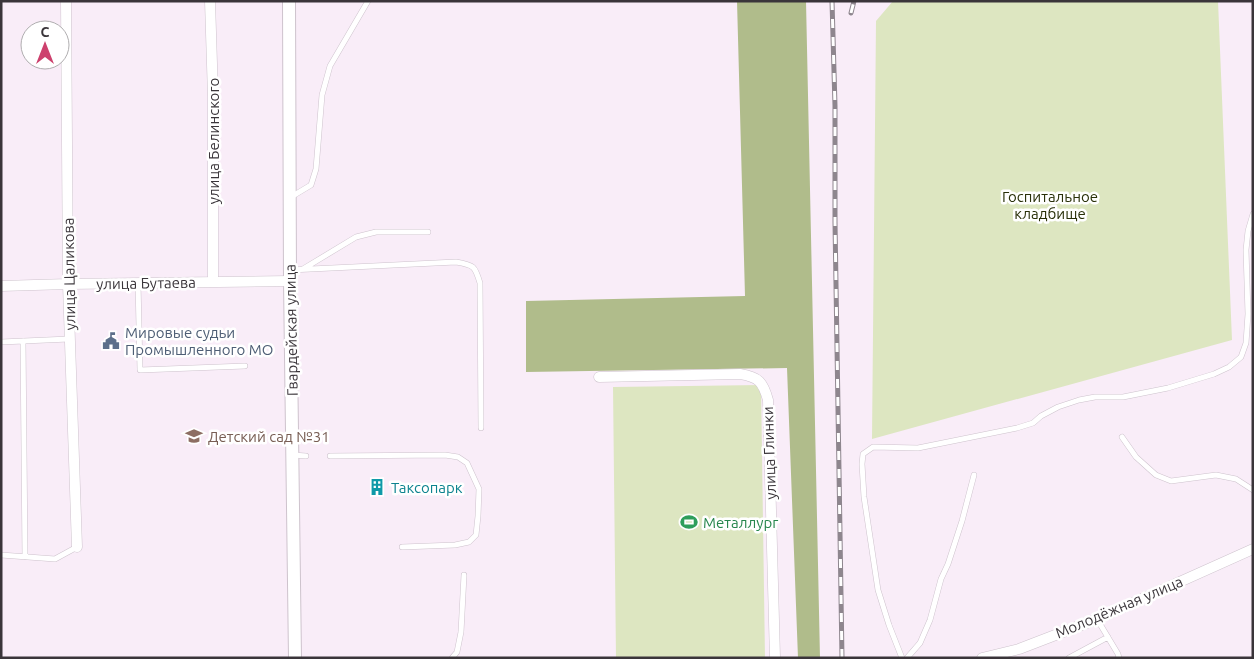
<svg xmlns="http://www.w3.org/2000/svg" width="1254" height="659" font-family="Ubuntu,sans-serif">
  <rect width="100%" height="100%" fill="#f9edf8"/>
  <path fill="#dde6c1" d="M 893,1 L 1218,1 L 1232,340 L 872,439 L 876,21 Z
    M 761,385 L 765,658 L 616,658 L 613,387 Z"/>
  <path fill="#b0bc8b" d="M 737,1 L 806,1 L 820,658 L 798,658 L 787,368 L 526,372 L 526,301 L 745,296 Z"/>
  <g fill="none" stroke-linecap="round" stroke-linejoin="round">
    <g stroke="#cec3cd" stroke-width="6">
      <path id="service" d="M 291,197 L 311,185 L 316,169 L 322,95 L 330,66 L 368,1
        M 303,269 L 356,237 L 376,232 L 428,232
        M 290,270 L 456,262 C 474,265 475,266 480,283 L 481,428
        M 138,283 L 140,370 L 245,366
        M 23,341 L 25,557
        M 1,342 L 69,339
        M 1122,437 L 1136,457 L 1156,475 L 1171,481 L 1216,475 L 1236,479 L 1253,490
        M 293,455 L 306,456
        M 330,456 L 445,455 L 458,457 L 467,463 L 479,489 L 478,516 L 476,535 L 469,542 L 455,545 L 402,547
        M 1,555 L 55,559 L 77,547
        M 1097,619 L 1118,654 L 1119,658
        M 452,658 L 457,652 L 461,632 L 464,575
        M 902,658 L 889,625 L 878,590 L 864,497 L 862,464 L 863,454 L 873,447 L 918,448 L 1017,428 L 1033,423 L 1041,416 L 1058,407 L 1079,400 L 1095,397 L 1123,397 L 1168,388 L 1214,374 L 1229,367 L 1241,357 L 1246,343 L 1248,314 L 1246,250 L 1248,231 L 1253,214
        M 907,658 L 920,643 L 930,620 L 941,579 L 948,564 L 962,521 L 974,475
        M 1069,658 L 1108,637"/>
    </g>
    <g stroke="#cec3cd" stroke-width="11">
      <path id="minor" d="M 66,1 L 68,284 L 77,547
        M 210,1 L 213,96 L 213,282
        M 1,286 L 68,284 L 290,281
        M 599,377 L 740,374 C 759,377 763,382 768,400 L 775,658
        M 982,658 L 1019,649 L 1097,619 L 1253,549"/>
    </g>
    <g stroke="#cec3cd" stroke-width="14">
      <path id="tertiary" d="M 289,1 L 290,281 L 295,658"/>
    </g>
    <use href="#service" stroke="#fff" stroke-width="5"/>
    <use href="#minor" stroke="#fff" stroke-width="10"/>
    <use href="#tertiary" stroke="#fff" stroke-width="12"/>
    <g stroke="#8e868e" stroke-width="5">
      <path id="rail" d="M 832,1 L 835,106 L 835,222 L 842,658
        M 851,13 L 854,1"/>
    </g>
    <use href="#rail" stroke="#fff" stroke-width="3" stroke-dasharray="9" stroke-linecap="butt"/>
  </g>
  <defs>
    <g id="civic-bare" transform="scale(1.35)"><path d="M-.6-6.5H3V-4.5H.6V-3L4-1V1h2V6H-6V1h2V-1L-.6-3ZM-1.2 2.5V6h2.4V2.5Z" fill="#5c6f8a" stroke="#fff" stroke-width="2.5" paint-order="stroke"/></g>
    <g id="school-bare" transform="scale(1.35)"><path d="M0-5L7-2L0 1L-7-2ZM-4 1L0 2.5L4 1V4Q0 6-4 4Z" fill="#8d6e63" stroke="#fff" stroke-width="2.5" paint-order="stroke"/></g>
    <g id="building-bare" transform="scale(1.35)"><path d="M-4-6H4V6H1V3H-1V6H-4ZM-2.5-4.3h1.7v1.8h-1.7ZM.8-4.3h1.7v1.8H.8ZM-2.5-1h1.7V.8h-1.7ZM.8-1h1.7V.8H.8Z" fill="#0f9aa8" stroke="#fff" stroke-width="2.5" paint-order="stroke"/></g>
    <g id="stadium-bare" transform="scale(1.35)"><path d="M0-5a6.5 5 0 1 0 0 10a6.5 5 0 1 0 0-10ZM-3.5-1.8h7v3.6h-7Z" fill="#2e9e5b" stroke="#fff" stroke-width="2.5" paint-order="stroke"/></g>
  </defs>
  <g fill-rule="evenodd">
    <use href="#civic-bare" x="111" y="341"/>
    <use href="#school-bare" x="194" y="436"/>
    <use href="#building-bare" x="377" y="487"/>
    <use href="#stadium-bare" x="689" y="522"/>
  </g>
  <g text-anchor="middle" dominant-baseline="central" stroke-width="5" stroke-linejoin="round" paint-order="stroke">
    <g font-size="15" fill="#3a353a" stroke="#fff">
      <text transform="translate(213 141) rotate(-90)">улица Белинского</text>
      <text transform="translate(69 274) rotate(-91)">улица Цаликова</text>
      <text transform="translate(146 283) rotate(-1)">улица Бутаева</text>
      <text transform="translate(291 330) rotate(-91)">Гвардейская улица</text>
      <text transform="translate(769 453) rotate(-92)">улица Глинки</text>
      <text transform="translate(1119 607) rotate(-23)">Молодёжная улица</text>
    </g>
    <g font-size="15" fill="#293009" stroke="#fff">
      <text x="1050" y="196">Госпитальное<tspan x="1050" dy="17">кладбище</tspan></text>
    </g>
    <g font-size="15" fill="#4e5e75" stroke="#fff" text-anchor="start">
      <text x="125" y="332">Мировые судьи<tspan x="125" dy="17">Промышленного МО</tspan></text>
    </g>
    <g font-size="15" fill="#785e54" stroke="#fff" text-anchor="start">
      <text x="208" y="436">Детский сад №31</text>
    </g>
    <g font-size="15" fill="#0d838f" stroke="#fff" text-anchor="start">
      <text x="391" y="487">Таксопарк</text>
    </g>
    <g font-size="15" fill="#27864d" stroke="#fff" text-anchor="start">
      <text x="703" y="522">Металлург</text>
    </g>
  </g>
  <rect width="1254" height="659" fill="none" stroke="#3a353a" stroke-width="5"/>
  <g transform="translate(45 45)"><circle r="24" fill="#ffffff" stroke="#b0aeb0"/>
  <path d="M0-4L9 19L0 12L-9 19Z" fill="#cd406d"/>
  <text y="-8" font-size="14" font-weight="bold" text-anchor="middle" fill="#3a353a">С</text>
  </g>
</svg>
